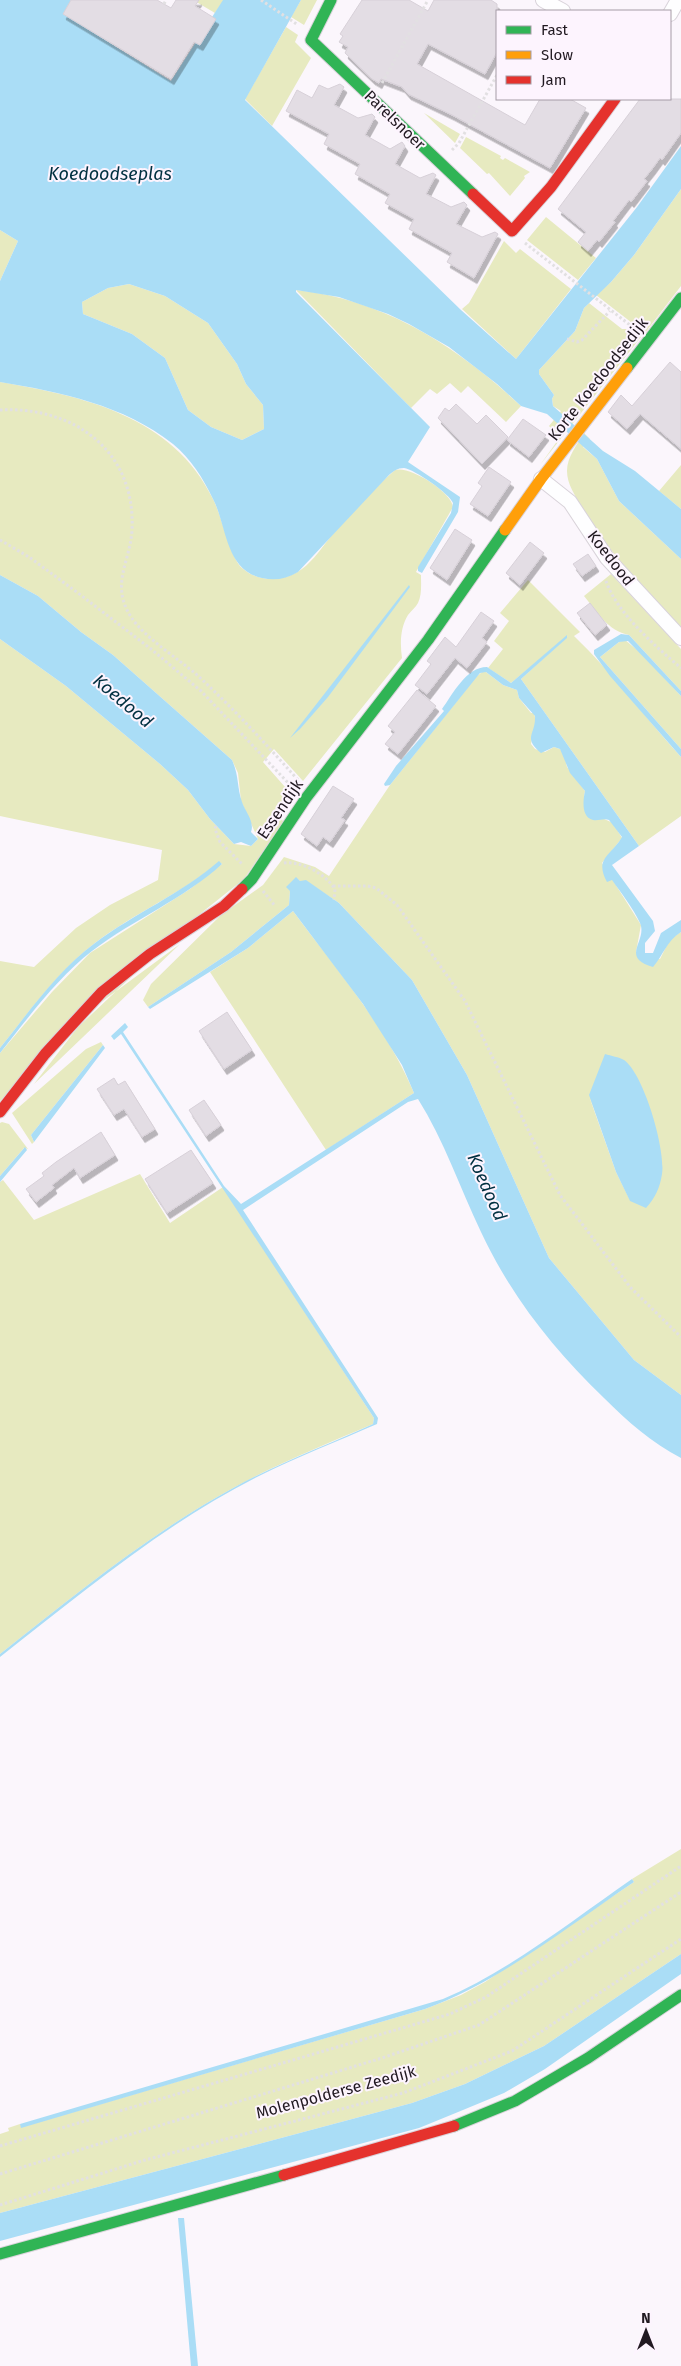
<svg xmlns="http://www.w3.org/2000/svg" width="681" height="2366" font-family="'Fira Sans',sans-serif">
  <defs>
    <filter id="shadow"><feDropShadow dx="3" dy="5.5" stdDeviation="0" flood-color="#0004"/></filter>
  </defs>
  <rect width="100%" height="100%" fill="#fbf6fc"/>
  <path fill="#e7eac0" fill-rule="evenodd" d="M 193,0 L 224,0 L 215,13 Z
    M 301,0 L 317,0 L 304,25 L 291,17 Z
    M 286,27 L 298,35 L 295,42 L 311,58 L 272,126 L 245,99 Z
    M 424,113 L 460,134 L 455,143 Z
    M 466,137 L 501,156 L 500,158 L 503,160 L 505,158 L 530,172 L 524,176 L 525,178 L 510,196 L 489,173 L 487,174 L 460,148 Z
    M 681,189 L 681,286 L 645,333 L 596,295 L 611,282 L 634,255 Z
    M 546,217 L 596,258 L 578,280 L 527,240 Z
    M 0,230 L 18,241 L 0,281 Z
    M 504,241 L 516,253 L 520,249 L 571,289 L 516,359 L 462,309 L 469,303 Z
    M 129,284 L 165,296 L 208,323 L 237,364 L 246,384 L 263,405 L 264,429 L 242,440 L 211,427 L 188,410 L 165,358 L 132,334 L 83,314 L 82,302 L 108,288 Z
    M 296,290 C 384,299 458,347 521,406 L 506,422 L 468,386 L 461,393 L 450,383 L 437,394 L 430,389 L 411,408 Z
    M 589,303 L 622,329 L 630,329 L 641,337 L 540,465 L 558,440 L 557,435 L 549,426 L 561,411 L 553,406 L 552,399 L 554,395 L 539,374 L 539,370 L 575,331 L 584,308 Z
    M 0,382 C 83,396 173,416 213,499 C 221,514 231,559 242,568 C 259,583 284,582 302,569 C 313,561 323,546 332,535 C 352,513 373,489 395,470 C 409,465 452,492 453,507 L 416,572 L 421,575 C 421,584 422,595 418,603 C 416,607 411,611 408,615 C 400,628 400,644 402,658 L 303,781 L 274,749 L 263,762 L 293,796 L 281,815 L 283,822 L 244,879 L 186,925 L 0,1101 L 0,1053 L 52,992 L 90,953 L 190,889 L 222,864 L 219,862 C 181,894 134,913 95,943 C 58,971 29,1012 0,1048 L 0,961 L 34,967 L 76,928 L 110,905 L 158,880 L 162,850 L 0,816 L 0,639 L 66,686 L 160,764 L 188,790 L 210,819 L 234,844 L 251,846 L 258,839 L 241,801 L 238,773 L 232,760 L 113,655 L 81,632 L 38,596 L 0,575 Z
    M 584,433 L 590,439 L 583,447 L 597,459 L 619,501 L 681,559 L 681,630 C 644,590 609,553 581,506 C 575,495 567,484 567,471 C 567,457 577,445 584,433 Z
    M 681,465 L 681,509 L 659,491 Z
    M 611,574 L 681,649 L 681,691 L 629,635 C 608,631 597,612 584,596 Z
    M 528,580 L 580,632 L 574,636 C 613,673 645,718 681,757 L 681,816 L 639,846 L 521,679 L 568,636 L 511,683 L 488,668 L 503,649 L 494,641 L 509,621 L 500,613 Z
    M 625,640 L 641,653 L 681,696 L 681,749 L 600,657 L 619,642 Z
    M 486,672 L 503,685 L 517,690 L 519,698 L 531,713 L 534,713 L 536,721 L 531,744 L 535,749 L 545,752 L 554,747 L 560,749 L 564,754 L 567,767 L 585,791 L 584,797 L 602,818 L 613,823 L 622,838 L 602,863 L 641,925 L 636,952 L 660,959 L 670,939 L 681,932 L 681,1395 L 634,1360 L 549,1258 L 467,1075 L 412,980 L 339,903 L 306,881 L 300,881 L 296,878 L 290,891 L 289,905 L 231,952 L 148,1007 L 143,1000 L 151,984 L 221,915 L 263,885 L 284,857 L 315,867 L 329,876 L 390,785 L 476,677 L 482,672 ZM 589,1096 L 630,1200 L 616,1172 Z
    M 293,911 C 336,969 386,1026 414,1093 L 326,1150 L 210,972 L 248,948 Z
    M 180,944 L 34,1084 L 92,1009 Z
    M 101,1042 L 103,1045 L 31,1135 L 34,1142 L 32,1144 L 12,1113 L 86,1049 Z
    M 2,1122 L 9,1124 L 28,1149 L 24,1148 L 0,1176 L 0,1123 Z
    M 140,1174 L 170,1223 L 223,1187 L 374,1418 L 373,1424 C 326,1444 279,1463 235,1487 C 150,1533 75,1595 0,1654 L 0,1182 L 3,1180 L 34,1220 Z
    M 681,1849 L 681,1954 L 544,2046 L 465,2084 L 412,2103 L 0,2213 L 0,2134 L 9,2131 L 8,2128 L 20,2124 L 22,2127 L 425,2009 L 461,1995 L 485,1982 L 634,1882 L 632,1879 Z"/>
  <path fill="#aaddf6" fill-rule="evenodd" d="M 0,0 L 71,0 L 63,14 L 171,81 L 223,0 L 301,0 L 245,100 L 461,310 L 516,359 L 637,207 L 681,146 L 681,189 L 634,255 L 611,282 L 584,308 L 575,331 L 539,370 L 539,374 L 554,395 L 552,399 L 553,406 L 603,451 L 635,471 L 681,509 L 681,559 L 619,501 L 597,459 L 547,414 L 521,406 L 497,384 L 449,347 L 409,324 L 388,314 L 339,297 L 296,290 L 296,292 L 430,427 L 408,462 L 460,497 L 458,512 L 422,573 L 418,571 L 418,567 L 451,513 L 453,503 C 450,494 414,469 404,468 C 397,468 394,471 389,475 L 298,572 C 286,579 275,581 262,578 C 225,570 227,526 213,499 C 203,478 191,459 173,444 C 124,405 60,392 0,382 L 0,281 L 18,241 L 0,230 ZM 129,284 L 165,296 L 208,323 L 237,364 L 246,384 L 263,405 L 264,429 L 242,440 L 211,427 L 188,410 L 165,358 L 132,334 L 83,314 L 82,302 L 108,288 Z
    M 0,575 L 38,596 L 81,632 L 113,655 L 232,760 C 239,775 237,788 242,802 C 245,811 255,822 251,832 L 258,839 L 251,846 L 241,842 L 234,844 L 210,819 L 188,790 L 160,764 L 66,686 L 0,639 Z
    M 409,585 L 410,587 L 328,697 L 300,729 L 290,738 Z
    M 621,634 L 629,635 L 681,691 L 681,696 L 628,641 L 619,642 L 600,657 L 681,749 L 681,757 L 610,676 L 594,654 L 594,650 Z
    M 567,635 L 567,638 L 521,679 L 639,846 L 612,865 L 653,921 L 655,931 L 645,943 L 645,953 L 653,953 L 661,933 L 681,920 L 681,932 C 666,942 664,954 653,967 C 619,957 648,941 640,923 C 633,908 621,893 612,880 L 607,882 C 594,858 611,856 622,837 L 609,820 C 604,818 599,821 593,820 C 581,817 583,800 585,791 L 570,773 L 560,749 L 554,747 L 541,753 C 522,737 536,735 535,716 L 519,698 L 517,690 L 503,685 L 486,672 L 480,673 L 390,785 L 385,786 L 384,784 L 396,766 L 444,711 L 442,709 C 453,694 466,667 487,667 L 511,683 Z
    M 219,861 L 222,864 C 184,899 134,919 92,951 C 57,978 28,1018 0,1053 L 0,1048 C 29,1012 57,971 95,943 C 135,913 181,894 219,861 Z
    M 296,877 L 300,881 L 306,880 L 339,903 L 412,980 L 467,1075 L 549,1258 L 634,1360 L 681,1395 L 681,1458 C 652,1443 627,1421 604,1398 C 553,1349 511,1296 481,1232 C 460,1188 444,1140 418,1099 L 408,1102 L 243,1210 L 378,1418 L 377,1424 C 338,1441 297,1457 259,1476 C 165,1523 82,1593 0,1657 L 0,1654 C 75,1595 150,1533 235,1487 C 279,1463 327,1445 373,1424 L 374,1418 L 121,1034 L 114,1040 L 111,1036 L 125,1023 L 128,1027 L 123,1032 L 224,1186 L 241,1204 L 414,1093 L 402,1065 L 363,1004 L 293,911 L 248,948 L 150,1009 L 148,1007 L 231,952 L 289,905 L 290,891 L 286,887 Z
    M 103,1045 L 105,1048 L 34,1142 L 31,1135 Z
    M 605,1054 C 611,1056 619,1057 624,1060 C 644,1074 666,1150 662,1174 C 660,1188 655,1198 646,1208 L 630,1201 L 616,1172 L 589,1095 Z
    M 25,1147 L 27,1150 L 0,1182 L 0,1176 Z
    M 632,1879 L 634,1882 C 567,1927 501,1981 425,2009 L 21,2128 L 20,2124 L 443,1999 C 508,1972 574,1919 632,1879 Z
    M 681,1954 L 681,1974 L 545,2069 L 504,2093 L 463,2110 L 419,2128 L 0,2241 L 0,2213 L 412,2103 L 465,2084 L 544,2046 Z
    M 178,2218 L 184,2218 L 198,2366 L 191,2366 Z"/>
  <path fill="#e3dde4" stroke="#d7d0d8" filter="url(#shadow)" d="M 71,0 L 157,0 L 171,8 L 176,0 L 199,0 L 195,6 L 216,19 L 200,45 L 194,42 L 171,79 L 63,14 Z
    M 362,0 L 409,0 L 428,11 L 434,0 L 491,0 L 497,4 L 497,52 L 485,74 L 428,44 L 417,64 L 525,125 L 540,99 L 570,99 L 586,108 L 550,168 L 452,115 L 408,94 L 402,87 L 381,79 L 379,83 L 372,79 L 345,53 L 348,47 L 339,42 L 343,36 L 340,34 Z
    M 340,84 L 344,87 L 334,105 L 358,118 L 372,114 L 375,117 L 365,135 L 390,149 L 402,142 L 405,146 L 395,164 L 420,178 L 433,173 L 436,175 L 426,194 L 451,207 L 464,202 L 467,205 L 456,224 L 482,237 L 495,232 L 498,234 L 474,278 L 447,262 L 452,253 L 409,229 L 414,219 L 385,203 L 390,194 L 355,174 L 360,164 L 324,144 L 329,134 L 286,111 L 297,90 L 312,98 L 319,85 L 328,89 Z
    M 640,99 L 681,99 L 681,133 L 662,160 L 660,158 L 652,169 L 644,179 L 647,181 L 631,202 L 629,200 L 613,221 L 615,222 L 599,242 L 597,240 L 588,251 L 578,242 L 586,232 L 558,209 Z
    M 670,362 L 681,372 L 681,449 L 640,414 L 627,429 L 608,412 L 621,395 L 632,406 Z
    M 456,404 L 477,424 L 486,415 L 508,437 L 482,464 L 438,418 L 445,408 L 449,411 Z
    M 523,419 L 546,435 L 529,457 L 507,440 Z
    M 489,467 L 511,482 L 488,516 L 470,504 L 482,486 L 478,483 Z
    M 455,529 L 472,540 L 447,580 L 430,568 Z
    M 530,542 L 544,553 L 520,585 L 506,573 Z
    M 588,554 L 596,566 L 582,576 L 573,564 Z
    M 590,603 L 607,625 L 595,635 L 577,613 Z
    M 481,612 L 494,621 L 482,638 L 487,642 L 467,668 L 455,658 L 427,694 L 415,685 L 431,664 L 427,661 L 445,637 L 456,647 Z
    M 417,690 L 436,706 L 398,754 L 385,744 L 395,732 L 388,726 Z
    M 333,786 L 354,799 L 341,818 L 345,820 L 330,842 L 323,837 L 317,846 L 301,834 Z
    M 227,1012 L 252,1050 L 224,1069 L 199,1031 Z
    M 114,1078 L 118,1085 L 125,1081 L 155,1129 L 142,1137 L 124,1109 L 114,1115 L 97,1089 Z
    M 204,1100 L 221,1125 L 206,1136 L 189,1110 Z
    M 101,1132 L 115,1155 L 80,1178 L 74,1168 L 52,1185 L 54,1188 L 36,1202 L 26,1189 L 44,1176 L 42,1173 L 56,1162 Z
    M 191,1150 L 213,1183 L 167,1213 L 145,1179 Z"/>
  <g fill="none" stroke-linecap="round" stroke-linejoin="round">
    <g stroke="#d9d3da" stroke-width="16">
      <path id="street" d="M 543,0 L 563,11
        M 670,14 L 678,0
        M 541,479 L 570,502 L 607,558 L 681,638"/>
    </g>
    <g stroke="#d9d3da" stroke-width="13">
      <path id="fast" d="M 331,0 L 311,40 L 473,194
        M 627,368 L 681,298
        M 242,889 L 252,879 L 306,798 L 428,640 L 505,530
        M 454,2126 L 515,2101 L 588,2058 L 681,1995
        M 0,2254 L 284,2175"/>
    </g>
    <g stroke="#d9d3da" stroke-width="13">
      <path id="slow" d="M 505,530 L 541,479 L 627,368"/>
    </g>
    <g stroke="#d9d3da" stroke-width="13">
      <path id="jam" d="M 473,194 L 512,231 L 551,187 L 615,99
        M 0,1112 L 45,1054 L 102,992 L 150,954 L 224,906 L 242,889
        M 284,2175 L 454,2126"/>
    </g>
    <path stroke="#e2e0e2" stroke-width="3" stroke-dasharray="2.5 2.5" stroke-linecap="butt" d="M 261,0 L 298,25
      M 164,4 L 166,0
      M 382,83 L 428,0
      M 452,150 L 459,143 L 497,75
      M 525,243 L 635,329
      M 567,339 L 577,342 L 582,340 L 610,311
      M 0,410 C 74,406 136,451 132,530 C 130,563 110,584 131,617 C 144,637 177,658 196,674 C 233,708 266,744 298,780
      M 0,540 L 29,557 L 78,593 L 151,649 L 201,691 L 292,787
      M 606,581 C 616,612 656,647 681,668
      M 216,826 L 215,829 L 220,842 L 242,864
      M 284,863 C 303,861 325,874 335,889 L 334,900
      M 333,886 L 368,886 L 376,888 L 397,905 L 465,1001 L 560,1195 L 630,1287 L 681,1337
      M 263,891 L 275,906
      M 0,2146 L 450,2014 L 486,1997 L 681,1866
      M 0,2174 L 382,2058 L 479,2025 L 681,1892
      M 0,2205 L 145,2160 L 403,2093 L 512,2051 L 681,1939"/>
    <use href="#street" stroke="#fefeff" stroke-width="14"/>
    <use href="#fast" stroke="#30b455" stroke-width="11"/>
    <use href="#slow" stroke="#ff9f0a" stroke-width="11"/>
    <use href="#jam" stroke="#e5322d" stroke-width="11"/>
  </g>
  <g text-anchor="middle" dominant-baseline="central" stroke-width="4" stroke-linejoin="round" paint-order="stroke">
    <g font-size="16" fill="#211921" stroke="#fdf4fe">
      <text transform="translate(395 120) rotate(44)">Parelsnoer</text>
      <text transform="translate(598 379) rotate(-52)">Korte Koedoodsedijk</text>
      <text transform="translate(611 558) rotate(52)">Koedood</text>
      <text transform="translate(280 809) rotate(-56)">Essendijk</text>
      <text transform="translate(336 2092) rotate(-15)">Molenpolderse Zeedijk</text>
    </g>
    <g font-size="18" font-style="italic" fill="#013041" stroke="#fdf4fe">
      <text x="110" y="174">Koedoodseplas</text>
      <text transform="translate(123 701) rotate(40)">Koedood</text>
      <text transform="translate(487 1187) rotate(66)">Koedood</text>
    </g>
  </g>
  <rect x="496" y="10" width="175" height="90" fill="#fdf4fe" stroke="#a59ca6"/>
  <rect x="506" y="26" width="25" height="8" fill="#30b455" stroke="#a59ca6"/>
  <text x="541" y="35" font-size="15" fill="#211921">Fast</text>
  <rect x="506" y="51" width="25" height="8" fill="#ff9f0a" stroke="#a59ca6"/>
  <text x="541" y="60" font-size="15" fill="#211921">Slow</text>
  <rect x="506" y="76" width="25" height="8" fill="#e5322d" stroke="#a59ca6"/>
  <text x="541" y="85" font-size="15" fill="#211921">Jam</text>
  <g transform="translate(646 2331)" stroke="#fdf4fe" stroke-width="4" paint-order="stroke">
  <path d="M0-4L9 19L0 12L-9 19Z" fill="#211921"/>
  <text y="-8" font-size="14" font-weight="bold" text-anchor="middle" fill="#211921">N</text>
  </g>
</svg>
